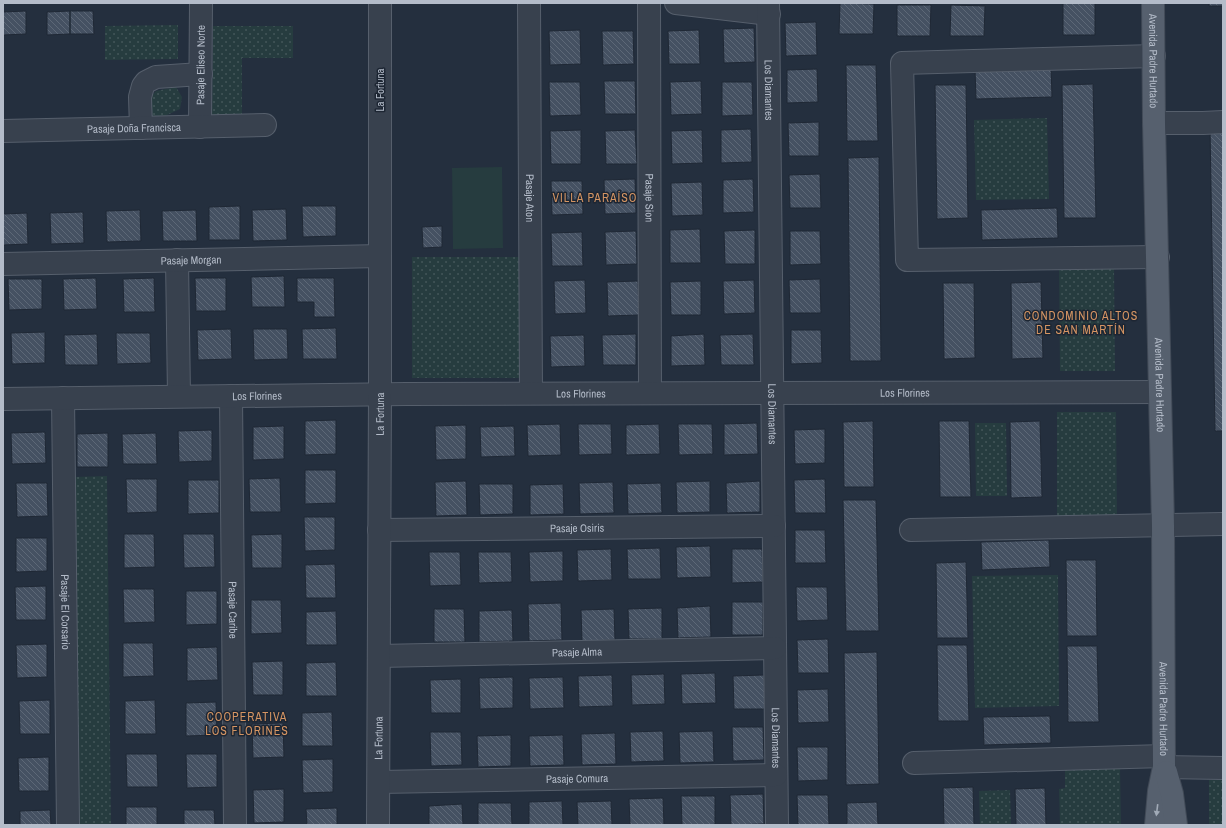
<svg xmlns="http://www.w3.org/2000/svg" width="1226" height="828" font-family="'Archivo Narrow',sans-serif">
  <defs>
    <pattern id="grass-dots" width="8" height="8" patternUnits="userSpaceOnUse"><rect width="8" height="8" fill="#263c3f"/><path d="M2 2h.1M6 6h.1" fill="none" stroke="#435659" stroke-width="1.8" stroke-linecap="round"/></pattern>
    <pattern id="building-back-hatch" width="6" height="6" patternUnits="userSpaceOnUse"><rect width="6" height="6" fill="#455162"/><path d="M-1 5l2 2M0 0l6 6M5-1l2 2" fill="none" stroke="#5d6877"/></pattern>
  </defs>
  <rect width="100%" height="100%" fill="#242f3e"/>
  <path fill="url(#grass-dots)" d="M 178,25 L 178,59 L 105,60 L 105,26 Z
    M 213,26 L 293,26 L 293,58 L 242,58 L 242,118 L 212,118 Z
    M 176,87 L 182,97 L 180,109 L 165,116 L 150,117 L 145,103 L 156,91 Z
    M 1047,118 L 1049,199 L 976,200 L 974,120 Z
    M 412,257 L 519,257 L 519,378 L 412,378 Z
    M 1059,267 L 1114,267 L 1115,371 L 1060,371 Z
    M 1057,412 L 1116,412 L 1117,521 L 1057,521 Z
    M 975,423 L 1006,423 L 1007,496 L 976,496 Z
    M 107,476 L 111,825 L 78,825 L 74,477 Z
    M 1058,575 L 1059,706 L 975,708 L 972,576 Z
    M 1120,768 L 1121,825 L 1060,825 L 1059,789 L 1065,788 L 1065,769 Z
    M 1209,780 L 1223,780 L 1223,825 L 1209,825 Z
    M 1010,790 L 1011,825 L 980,825 L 979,791 Z"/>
  <path fill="#263c3f" d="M 502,167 L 503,248 L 453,249 L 452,168 Z"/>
  <path fill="url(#building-back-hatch)" stroke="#1f2835" d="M 840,3 L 874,4 L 873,34 L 839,34 Z
    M 1063,3 L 1095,3 L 1095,35 L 1063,35 Z
    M 1209,3 L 1223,3 L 1223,6 L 1209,6 Z
    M 897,5 L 931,5 L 930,36 L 897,36 Z
    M 951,5 L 985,6 L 984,36 L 950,36 Z
    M 26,11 L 26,34 L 3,35 L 3,12 Z
    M 70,11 L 93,11 L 94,34 L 70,34 Z
    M 70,11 L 70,34 L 47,35 L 47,12 Z
    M 816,22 L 817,55 L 786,56 L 785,23 Z
    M 754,28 L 755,62 L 724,63 L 723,29 Z
    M 580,30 L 581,64 L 550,65 L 549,31 Z
    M 699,30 L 700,64 L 669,64 L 668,31 Z
    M 602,31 L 633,31 L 634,64 L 603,65 Z
    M 846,65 L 876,65 L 878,141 L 847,141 Z
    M 1051,66 L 1052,97 L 976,99 L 975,69 Z
    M 817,69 L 818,102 L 787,103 L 787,70 Z
    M 604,81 L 635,81 L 636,114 L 605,114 Z
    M 701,81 L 702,114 L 671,115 L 670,82 Z
    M 549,82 L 580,82 L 581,115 L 550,116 Z
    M 722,82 L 752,82 L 753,115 L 722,116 Z
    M 1093,84 L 1096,218 L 1064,218 L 1062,85 Z
    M 935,85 L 966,85 L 968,218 L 937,219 Z
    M 819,122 L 819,156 L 789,156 L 788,123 Z
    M 1210,127 L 1223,127 L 1223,431 L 1215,431 Z
    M 751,129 L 752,162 L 721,163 L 721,130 Z
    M 581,130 L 581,164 L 551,164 L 550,131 Z
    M 635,130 L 637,164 L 606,164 L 605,131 Z
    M 702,130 L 703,163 L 672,164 L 671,131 Z
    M 879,157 L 881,361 L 850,361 L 848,158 Z
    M 820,174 L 821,208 L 790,208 L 789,175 Z
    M 635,179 L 636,213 L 605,214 L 604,180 Z
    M 753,179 L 754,212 L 723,213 L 723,180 Z
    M 551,181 L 582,181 L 583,214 L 552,215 Z
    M 702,182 L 703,215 L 672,216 L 671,183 Z
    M 240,206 L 240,240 L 209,240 L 209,207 Z
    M 302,206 L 336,206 L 336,236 L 303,237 Z
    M 1057,208 L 1058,238 L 982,240 L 981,210 Z
    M 286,209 L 287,240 L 253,241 L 252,210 Z
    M 140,210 L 141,241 L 107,242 L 106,211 Z
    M 196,210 L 197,241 L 163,241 L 162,211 Z
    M 83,212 L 84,243 L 51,244 L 50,213 Z
    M 27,213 L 28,244 L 3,245 L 3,214 Z
    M 442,226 L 442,247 L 423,248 L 422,227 Z
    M 700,229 L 701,263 L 670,263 L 670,230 Z
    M 755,230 L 755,264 L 725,264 L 724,231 Z
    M 636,231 L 637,264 L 606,265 L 605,232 Z
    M 790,231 L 820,231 L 821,264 L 790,265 Z
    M 582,232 L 583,266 L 552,266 L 551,233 Z
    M 284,276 L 285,307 L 252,307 L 251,277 Z
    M 96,278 L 97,309 L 64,310 L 63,279 Z
    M 154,278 L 155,312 L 124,312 L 123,279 Z
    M 195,278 L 226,278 L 226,311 L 196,311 Z
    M 297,278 L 334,278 L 335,317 L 314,317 L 314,302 L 297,302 Z
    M 8,279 L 42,279 L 42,309 L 9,310 Z
    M 820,279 L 821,313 L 790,313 L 789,280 Z
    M 585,280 L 586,313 L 555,314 L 554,281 Z
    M 754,280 L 755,313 L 724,314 L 723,281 Z
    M 638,281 L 639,315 L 608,316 L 607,282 Z
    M 701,281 L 701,315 L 671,315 L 670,282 Z
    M 1041,282 L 1043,358 L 1012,359 L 1011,283 Z
    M 943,283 L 974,283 L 975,358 L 944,359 Z
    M 336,328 L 337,359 L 303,359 L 302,329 Z
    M 231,329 L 232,359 L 198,360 L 197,330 Z
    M 253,329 L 287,329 L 288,359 L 254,360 Z
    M 791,330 L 821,330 L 822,363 L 791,364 Z
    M 45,332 L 45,363 L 12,364 L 11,333 Z
    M 116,333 L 150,333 L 151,363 L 117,364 Z
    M 97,334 L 98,365 L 65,365 L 64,335 Z
    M 636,334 L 636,365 L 603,365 L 602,335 Z
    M 704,334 L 705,365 L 671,366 L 671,336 Z
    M 753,334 L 754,365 L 721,365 L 720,335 Z
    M 584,335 L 585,366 L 551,367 L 550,336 Z
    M 336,420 L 336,454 L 305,455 L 305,421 Z
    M 873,421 L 874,487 L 844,487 L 843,422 Z
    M 939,421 L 969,421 L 971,497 L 940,497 Z
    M 1040,421 L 1042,497 L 1011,498 L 1010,422 Z
    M 757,423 L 758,454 L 724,455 L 724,424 Z
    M 560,424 L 561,455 L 528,456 L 527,425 Z
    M 578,424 L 611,424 L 612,454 L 579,455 Z
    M 659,424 L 660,454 L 626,455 L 626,425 Z
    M 678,424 L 712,424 L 713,454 L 679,455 Z
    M 466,425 L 466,459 L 436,460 L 435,426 Z
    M 284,426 L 284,459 L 253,460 L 253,427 Z
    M 514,426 L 515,456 L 481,457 L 480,427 Z
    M 825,429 L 825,463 L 795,464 L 794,430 Z
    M 212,430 L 212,461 L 179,462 L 178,431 Z
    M 45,432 L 46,463 L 12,464 L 11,433 Z
    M 108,433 L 108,467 L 77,467 L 77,434 Z
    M 156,433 L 157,464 L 123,464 L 122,434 Z
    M 305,470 L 336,470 L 336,503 L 305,504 Z
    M 280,478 L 281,512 L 250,512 L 249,479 Z
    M 126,479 L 157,479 L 157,512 L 127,513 Z
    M 825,479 L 826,513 L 795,513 L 794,480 Z
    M 188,480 L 219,480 L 219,513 L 188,514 Z
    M 466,481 L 467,515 L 436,516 L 435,482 Z
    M 710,481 L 710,512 L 677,513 L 676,482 Z
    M 760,481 L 760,512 L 727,513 L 726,483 Z
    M 613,482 L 614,513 L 580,514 L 579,483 Z
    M 16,483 L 47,483 L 48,516 L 17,517 Z
    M 661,483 L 662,513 L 628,514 L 627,484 Z
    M 479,484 L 513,484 L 513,514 L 480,515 Z
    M 563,484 L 564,514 L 530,515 L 530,485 Z
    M 843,500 L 876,500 L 879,631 L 846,631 Z
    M 304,517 L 335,517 L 335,550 L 305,551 Z
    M 795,530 L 825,530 L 826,563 L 795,563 Z
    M 124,534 L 154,534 L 155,567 L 124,568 Z
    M 183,534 L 214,534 L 215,567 L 184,568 Z
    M 282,534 L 282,568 L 252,568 L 251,535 Z
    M 16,538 L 47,538 L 47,571 L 16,572 Z
    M 1049,540 L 1050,567 L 982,570 L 981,542 Z
    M 710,546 L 711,577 L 677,578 L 676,547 Z
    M 660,548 L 661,579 L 628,579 L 627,549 Z
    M 611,549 L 612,580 L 578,581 L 577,550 Z
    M 732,549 L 762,549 L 763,582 L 732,583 Z
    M 563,551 L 563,581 L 530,582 L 529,552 Z
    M 429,552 L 460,552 L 461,585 L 430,586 Z
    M 478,552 L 511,552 L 512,582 L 479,583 Z
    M 1066,560 L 1096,560 L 1097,636 L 1067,636 Z
    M 966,562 L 968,638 L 937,638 L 936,563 Z
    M 335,564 L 336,598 L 306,598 L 305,565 Z
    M 46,586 L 46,620 L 16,620 L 15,587 Z
    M 796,587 L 827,587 L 828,620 L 797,621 Z
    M 123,589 L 154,589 L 155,622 L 124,623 Z
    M 186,591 L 217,591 L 217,624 L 186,625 Z
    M 251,600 L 281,600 L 282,633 L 251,634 Z
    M 732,602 L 763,602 L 763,635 L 732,635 Z
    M 561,603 L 562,640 L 529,641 L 528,604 Z
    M 710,606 L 711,637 L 678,638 L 677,608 Z
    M 662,608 L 662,639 L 629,639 L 628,609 Z
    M 434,609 L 464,609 L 465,642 L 434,642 Z
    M 614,609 L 615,640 L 582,641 L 581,610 Z
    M 512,610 L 513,641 L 479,642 L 479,611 Z
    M 336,611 L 337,645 L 306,645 L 306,612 Z
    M 828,639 L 829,673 L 798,673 L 797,640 Z
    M 123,643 L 153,643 L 154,676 L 123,677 Z
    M 47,644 L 47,677 L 17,678 L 16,645 Z
    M 937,645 L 967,645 L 969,721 L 938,721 Z
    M 1067,646 L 1097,646 L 1099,722 L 1068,722 Z
    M 217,647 L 218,680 L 187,681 L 187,648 Z
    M 877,652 L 879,784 L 846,785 L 844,653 Z
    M 283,661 L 283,695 L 253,695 L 252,662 Z
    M 336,662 L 337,696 L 306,696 L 306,663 Z
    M 715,673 L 716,703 L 682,704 L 681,674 Z
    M 664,674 L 665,704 L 632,705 L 631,675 Z
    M 612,675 L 613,706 L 579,707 L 578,676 Z
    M 764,675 L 765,709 L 734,709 L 733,676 Z
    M 513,677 L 513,708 L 480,709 L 479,678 Z
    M 563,677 L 564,708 L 530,709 L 529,678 Z
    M 461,679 L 461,713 L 431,713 L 430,680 Z
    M 828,689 L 829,722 L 798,723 L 797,690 Z
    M 50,700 L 50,734 L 20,734 L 19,701 Z
    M 155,700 L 156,734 L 125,734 L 125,701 Z
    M 216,702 L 217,735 L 186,736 L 186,703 Z
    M 332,712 L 333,746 L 302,746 L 302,713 Z
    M 1050,716 L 1051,743 L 984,745 L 983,717 Z
    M 283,723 L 284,757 L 253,758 L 252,724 Z
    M 732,727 L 763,727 L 764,760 L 733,761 Z
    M 663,731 L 664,761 L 631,762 L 630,732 Z
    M 713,731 L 714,762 L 680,763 L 679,732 Z
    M 430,732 L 461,732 L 462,765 L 431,766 Z
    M 615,733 L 616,764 L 582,765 L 581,734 Z
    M 511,735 L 511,766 L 478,767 L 477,736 Z
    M 563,735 L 564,765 L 530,766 L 529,736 Z
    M 797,747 L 828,747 L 828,780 L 798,781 Z
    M 126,754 L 157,754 L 158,787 L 127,787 Z
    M 186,754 L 217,754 L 217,787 L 187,788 Z
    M 49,757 L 49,791 L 19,791 L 18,758 Z
    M 333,759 L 333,792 L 303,793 L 302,760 Z
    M 973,787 L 974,825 L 944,825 L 943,788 Z
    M 1045,788 L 1046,825 L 1016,825 L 1015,789 Z
    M 284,789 L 284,822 L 254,823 L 253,790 Z
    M 763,794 L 764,824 L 731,825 L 730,795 Z
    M 797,795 L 828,795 L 829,825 L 798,825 Z
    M 681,796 L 715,796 L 715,825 L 682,825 Z
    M 663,798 L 664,825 L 630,825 L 629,799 Z
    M 562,801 L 563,825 L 529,825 L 529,802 Z
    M 611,801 L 612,825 L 578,825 L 577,802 Z
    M 877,802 L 878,825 L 847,825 L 847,803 Z
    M 478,803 L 511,803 L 512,825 L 478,825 Z
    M 462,804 L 463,825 L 429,825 L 429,806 Z
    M 126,807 L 157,807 L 157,825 L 126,825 Z
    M 337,808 L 337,825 L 307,825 L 306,809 Z
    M 50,810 L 51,825 L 20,825 L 20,811 Z
    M 184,810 L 214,810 L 215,825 L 184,825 Z"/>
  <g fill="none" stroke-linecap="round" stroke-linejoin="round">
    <g stroke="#565f6c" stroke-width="24">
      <g id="minor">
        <path id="s1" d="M 529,3 L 531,393"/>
        <path id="s2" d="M 649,3 L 650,393"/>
        <path d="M 676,3 L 769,14"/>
        <path id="s3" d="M 768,3 L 777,825"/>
        <path d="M 1154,56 L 902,63 L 907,260 L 1158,257"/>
        <path d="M 1154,123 L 1203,123 L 1223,122"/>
        <path id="s4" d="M 200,127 L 201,3"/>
        <path d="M 141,128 L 140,97 L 143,86 L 146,82 L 156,77 L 201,74"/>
        <path id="s5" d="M 3,131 L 265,125"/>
        <path d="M 177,260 L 179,396"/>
        <path id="s6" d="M 3,264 L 380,256"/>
        <path id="s7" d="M 231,396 L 235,825"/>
        <path id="s8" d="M 63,398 L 68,825"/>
        <path id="s9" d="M 3,399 L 406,394 L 1160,392"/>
        <path id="s10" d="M 379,530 L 774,526"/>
        <path d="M 911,530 L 1223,524"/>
        <path id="s11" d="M 379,656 L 775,648"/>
        <path d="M 914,763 L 1164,756"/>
        <path d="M 1164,767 L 1223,768"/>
        <path id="s12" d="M 379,782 L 776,775"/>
        <path id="s13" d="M 378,825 L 380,394 L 380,3"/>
      </g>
    </g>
    <g stroke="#414a57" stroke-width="24">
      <g id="major">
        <path id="s14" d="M 1153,3 L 1154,123 L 1163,526 L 1164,767 L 1159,791 L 1156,825"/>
        <path d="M 1166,772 L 1172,794 L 1176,825"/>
      </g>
    </g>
    <use href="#minor" stroke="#38414e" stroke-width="22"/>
    <use href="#major" stroke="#56606e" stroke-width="22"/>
  </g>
  <defs><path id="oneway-solid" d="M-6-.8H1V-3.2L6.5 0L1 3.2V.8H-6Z"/></defs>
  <use fill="#a1aab7" href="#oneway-solid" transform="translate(1157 810) rotate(97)"/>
  <g text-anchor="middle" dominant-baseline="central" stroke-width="3" stroke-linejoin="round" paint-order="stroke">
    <g font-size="11" fill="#b4bcc9" stroke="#1d2633">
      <text stroke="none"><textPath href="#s14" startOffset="58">Avenida Padre Hurtado</textPath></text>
      <text stroke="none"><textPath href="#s4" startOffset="62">Pasaje Eliseo Norte</textPath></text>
      <text transform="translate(380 90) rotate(-90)">La Fortuna</text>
      <text stroke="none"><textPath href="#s3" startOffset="87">Los Diamantes</textPath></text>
      <text stroke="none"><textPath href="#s5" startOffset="131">Pasaje Doña Francisca</textPath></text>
      <text stroke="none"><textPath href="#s1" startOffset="195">Pasaje Aton</textPath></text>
      <text stroke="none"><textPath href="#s2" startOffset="195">Pasaje Sion</textPath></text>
      <text stroke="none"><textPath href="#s6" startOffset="188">Pasaje Morgan</textPath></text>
      <text stroke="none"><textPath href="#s14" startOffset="382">Avenida Padre Hurtado</textPath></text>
      <text stroke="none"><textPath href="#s9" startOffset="578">Los Florines</textPath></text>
      <text stroke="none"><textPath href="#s9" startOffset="902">Los Florines</textPath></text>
      <text stroke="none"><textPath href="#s9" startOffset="254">Los Florines</textPath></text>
      <text stroke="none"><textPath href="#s13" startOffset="411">La Fortuna</textPath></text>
      <text stroke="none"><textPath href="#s3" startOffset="411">Los Diamantes</textPath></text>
      <text stroke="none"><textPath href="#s10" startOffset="198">Pasaje Osiris</textPath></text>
      <text stroke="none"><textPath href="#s7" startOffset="214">Pasaje Caribe</textPath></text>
      <text stroke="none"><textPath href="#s8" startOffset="214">Pasaje El Corsario</textPath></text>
      <text stroke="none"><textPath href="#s11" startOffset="198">Pasaje Alma</textPath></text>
      <text stroke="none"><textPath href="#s14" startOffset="706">Avenida Padre Hurtado</textPath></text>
      <text stroke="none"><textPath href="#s13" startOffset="87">La Fortuna</textPath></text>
      <text stroke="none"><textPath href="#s3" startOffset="735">Los Diamantes</textPath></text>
      <text stroke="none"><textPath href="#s12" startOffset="198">Pasaje Comura</textPath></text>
    </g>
    <g font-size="12" letter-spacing="1" fill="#d59563" stroke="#1d2633">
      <text x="595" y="198">VILLA PARAÍSO</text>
      <text x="1081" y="316">CONDOMINIO ALTOS<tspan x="1081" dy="14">DE SAN MARTÍN</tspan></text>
      <text x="247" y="717">COOPERATIVA<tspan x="247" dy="14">LOS FLORINES</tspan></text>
    </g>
  </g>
  <rect width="1226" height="828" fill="none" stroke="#b4bcc9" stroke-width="8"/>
</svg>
